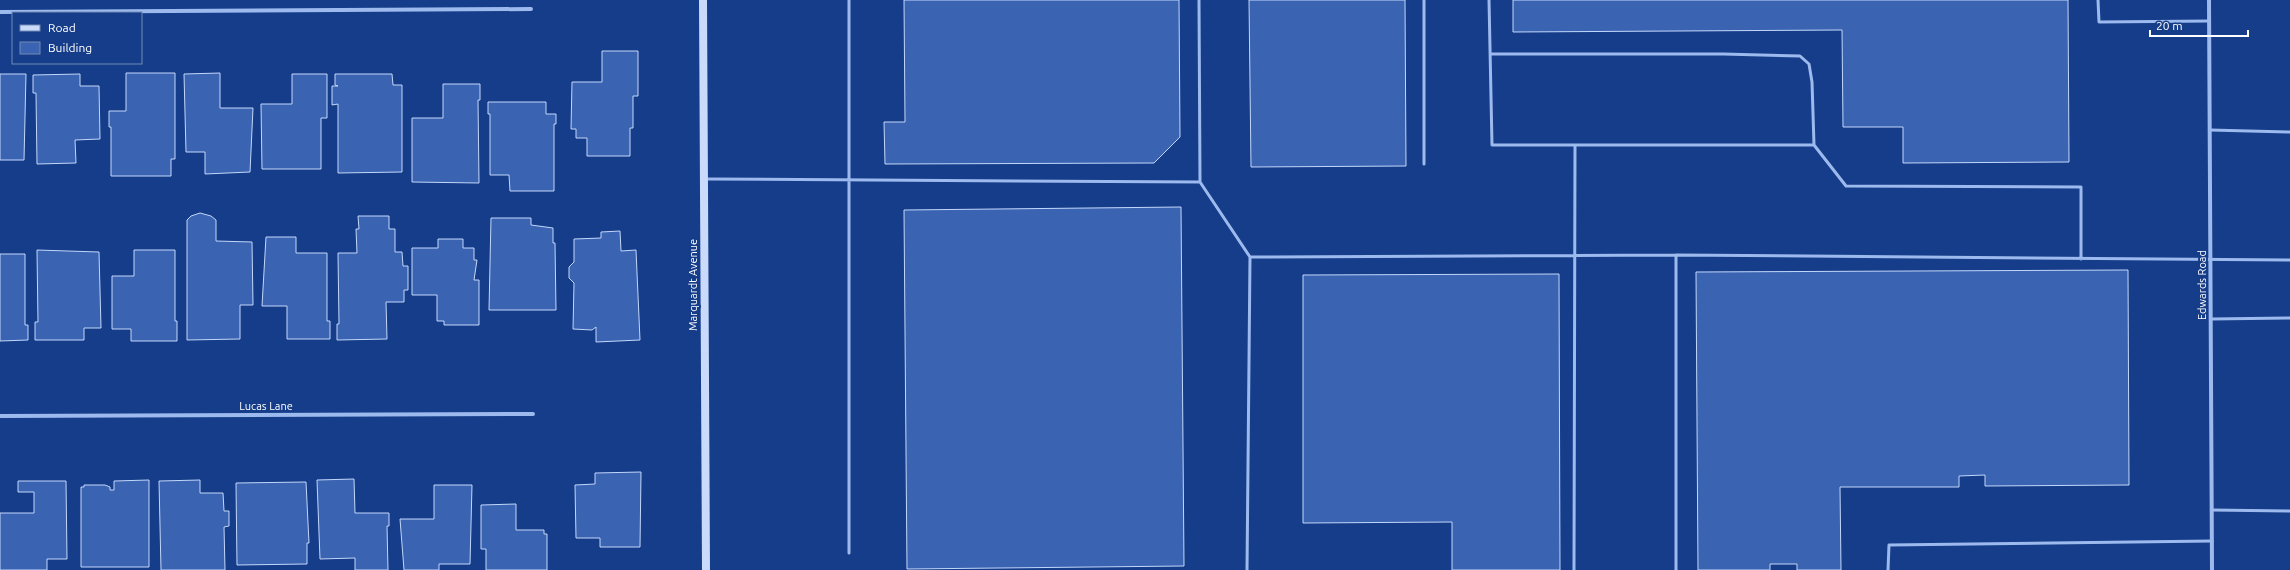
<svg xmlns="http://www.w3.org/2000/svg" width="2290" height="570" font-family="Ubuntu,sans-serif">
  <rect width="100%" height="100%" fill="#163d89"/>
  <path fill="#3a63b1" stroke="#c3d7fb" d="M 904,0 L 1179,0 L 1180,137 L 1154,163 L 885,164 L 884,122 L 905,122 Z
    M 1249,0 L 1405,0 L 1406,166 L 1251,167 Z
    M 1513,0 L 2068,0 L 2069,162 L 1903,163 L 1903,127 L 1843,127 L 1842,30 L 1513,32 Z
    M 602,51 L 638,51 L 638,96 L 633,96 L 633,128 L 630,128 L 630,156 L 587,156 L 587,138 L 576,138 L 576,129 L 571,129 L 572,82 L 602,82 Z
    M 126,73 L 175,73 L 175,159 L 171,159 L 171,176 L 111,176 L 111,127 L 109,127 L 109,111 L 126,111 Z
    M 220,73 L 220,108 L 253,108 L 250,172 L 205,174 L 205,152 L 186,152 L 184,74 Z
    M 0,74 L 26,74 L 24,160 L 0,160 Z
    M 80,74 L 80,86 L 99,86 L 100,139 L 75,140 L 76,163 L 37,164 L 36,93 L 33,93 L 33,75 Z
    M 292,74 L 327,74 L 327,118 L 321,118 L 321,169 L 262,169 L 261,104 L 292,104 Z
    M 335,74 L 392,74 L 393,85 L 402,85 L 402,172 L 338,173 L 338,104 L 332,105 L 332,86 L 338,86 L 335,85 Z
    M 443,84 L 480,84 L 480,100 L 478,100 L 479,183 L 412,182 L 412,118 L 443,118 Z
    M 488,102 L 546,102 L 546,114 L 556,114 L 556,124 L 554,124 L 554,191 L 510,191 L 509,175 L 490,175 L 490,114 L 488,114 Z
    M 1181,207 L 1184,566 L 907,569 L 904,210 Z
    M 200,213 L 211,216 L 216,220 L 216,241 L 252,242 L 253,305 L 240,305 L 240,339 L 187,340 L 187,220 L 191,216 Z
    M 358,216 L 389,216 L 389,229 L 395,229 L 395,252 L 402,252 L 403,266 L 408,266 L 408,290 L 404,290 L 404,302 L 386,302 L 387,339 L 337,340 L 337,324 L 339,324 L 338,253 L 357,253 L 356,229 L 359,229 Z
    M 491,218 L 531,218 L 531,225 L 553,228 L 553,243 L 555,243 L 556,310 L 489,310 Z
    M 620,231 L 621,251 L 636,250 L 640,340 L 596,342 L 596,327 L 592,330 L 573,329 L 574,283 L 569,278 L 569,267 L 574,262 L 574,239 L 601,238 L 601,232 Z
    M 266,237 L 296,237 L 296,253 L 327,253 L 327,321 L 330,321 L 330,339 L 287,339 L 287,306 L 262,306 Z
    M 438,239 L 463,239 L 463,248 L 474,248 L 474,260 L 477,260 L 474,280 L 479,280 L 479,325 L 444,325 L 444,321 L 437,321 L 437,295 L 412,295 L 412,248 L 438,248 Z
    M 37,250 L 99,252 L 101,328 L 84,328 L 84,340 L 35,340 L 35,322 L 38,322 Z
    M 134,250 L 175,250 L 175,321 L 177,321 L 177,341 L 131,341 L 131,329 L 112,329 L 112,276 L 134,276 Z
    M 0,254 L 25,254 L 25,325 L 28,325 L 28,340 L 0,341 Z
    M 2128,270 L 2129,485 L 1985,486 L 1985,475 L 1959,476 L 1959,487 L 1840,487 L 1841,570 L 1797,570 L 1797,564 L 1770,564 L 1770,570 L 1698,570 L 1696,272 Z
    M 1559,274 L 1560,570 L 1452,570 L 1452,522 L 1303,523 L 1303,275 Z
    M 641,472 L 640,547 L 600,547 L 600,538 L 576,538 L 575,485 L 595,484 L 595,473 Z
    M 354,479 L 355,513 L 389,513 L 389,526 L 387,526 L 388,570 L 355,570 L 355,558 L 320,559 L 317,480 Z
    M 149,480 L 149,567 L 81,567 L 81,487 L 84,487 L 84,485 L 105,485 L 110,487 L 110,490 L 114,490 L 114,481 Z
    M 200,480 L 200,493 L 223,493 L 224,511 L 229,511 L 229,526 L 224,527 L 225,570 L 161,570 L 159,481 Z
    M 18,481 L 66,481 L 67,559 L 47,559 L 47,570 L 0,570 L 0,513 L 34,513 L 34,492 L 18,492 Z
    M 306,482 L 309,543 L 307,543 L 307,564 L 237,565 L 236,483 Z
    M 434,485 L 472,485 L 470,564 L 439,564 L 439,570 L 404,570 L 400,519 L 434,519 Z
    M 516,504 L 516,530 L 544,530 L 544,534 L 547,534 L 547,570 L 486,570 L 486,549 L 481,549 L 481,505 Z"/>
  <g fill="none" stroke-linecap="round" stroke-linejoin="round">
    <path stroke="#9dbaef" stroke-width="3" d="M 1199,0 L 1200,182
      M 1489,0 L 1492,145 L 1814,145 L 1846,186 L 2081,187 L 2081,259
      M 2098,0 L 2099,22 L 2209,21
      M 1491,54 L 1723,54 L 1800,56 L 1809,64 L 1812,82 L 1814,145
      M 2210,130 L 2290,132
      M 1424,164 L 1424,0
      M 706,179 L 1200,182 L 1250,257
      M 1676,255 L 2290,260
      M 2211,319 L 2290,318
      M 2212,510 L 2290,511
      M 849,553 L 849,0
      M 1247,570 L 1250,257 L 1676,255 L 1676,570
      M 1574,570 L 1575,145
      M 1888,570 L 1889,545 L 2212,541"/>
    <path stroke="#9dbaef" stroke-width="4" d="M 2209,0 L 2212,570
      M 0,12 L 531,9
      M 0,416 L 533,414"/>
    <path stroke="#cadafa" stroke-width="8" d="M 703,0 L 706,570"/>
  </g>
  <g text-anchor="middle" dominant-baseline="central" stroke-width="4" stroke-linejoin="round" paint-order="stroke">
    <g font-size="11" fill="#fff" stroke="#163d89">
      <text transform="translate(693 285) rotate(-90)">Marquardt Avenue</text>
      <text transform="translate(2202 285) rotate(-90)">Edwards Road</text>
      <text x="266" y="406">Lucas Lane</text>
    </g>
  </g>
  <rect x="12" y="12" width="130" height="52" fill="#163d89" stroke="#738bb8"/>
  <rect x="20" y="25" width="20" height="6" fill="#cadafa" stroke="#738bb8"/>
  <text x="48" y="32" font-size="12" fill="#ffffff">Road</text>
  <rect x="20" y="42" width="20" height="12" fill="#3a63b1" stroke="#738bb8"/>
  <text x="48" y="52" font-size="12" fill="#ffffff">Building</text>
  <path d="M2150 30v6h98v-6" fill="none" stroke="#ffffff" stroke-width="2"/>
  <text x="2156" y="30" font-size="12" fill="#ffffff" stroke="#163d89" stroke-width="3" paint-order="stroke">20 m</text>
</svg>
